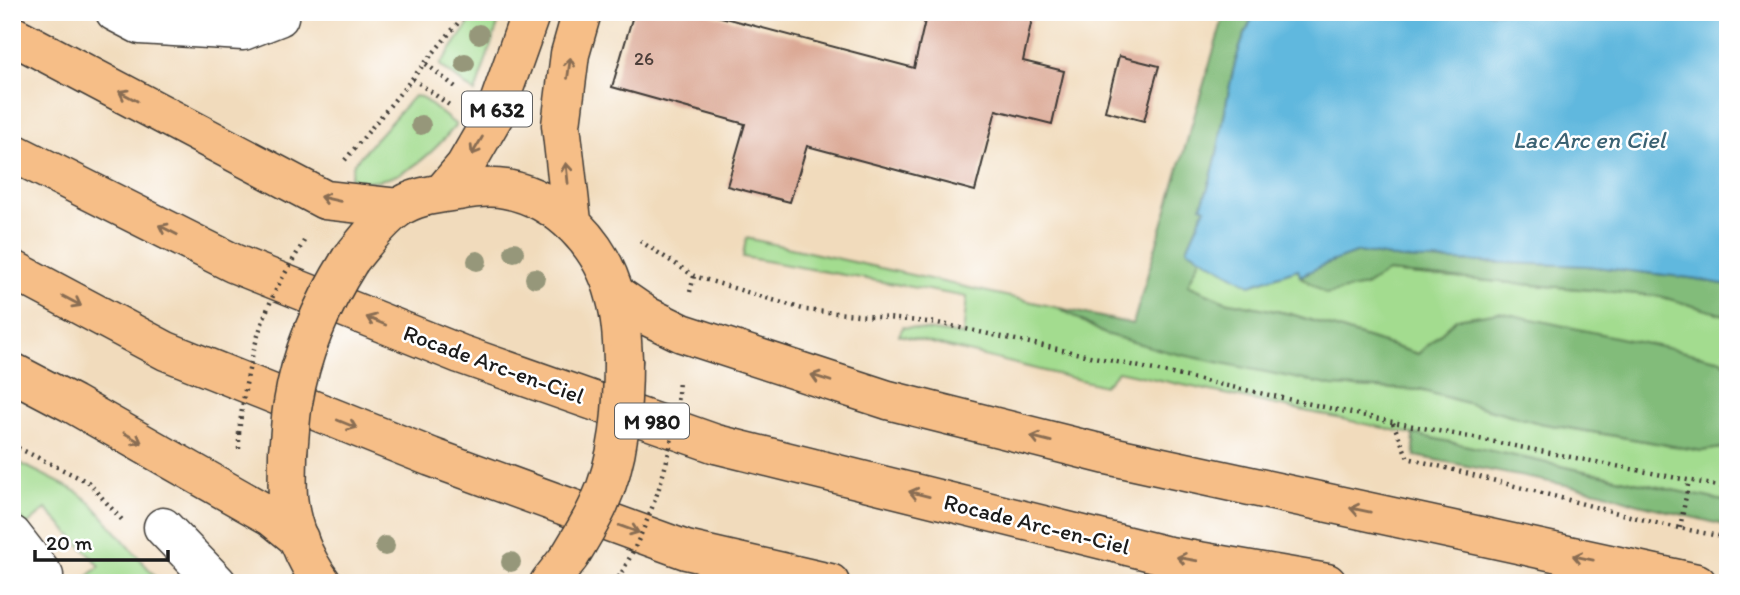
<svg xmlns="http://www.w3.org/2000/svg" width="1740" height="595" font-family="Itim,sans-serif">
  <rect width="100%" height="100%" fill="#fff"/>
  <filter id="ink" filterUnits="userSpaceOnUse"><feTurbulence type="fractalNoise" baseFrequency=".0143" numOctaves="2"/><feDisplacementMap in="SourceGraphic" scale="14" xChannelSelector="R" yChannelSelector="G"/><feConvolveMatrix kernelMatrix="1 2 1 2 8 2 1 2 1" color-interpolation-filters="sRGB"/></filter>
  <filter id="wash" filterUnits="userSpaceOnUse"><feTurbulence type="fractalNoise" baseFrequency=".00686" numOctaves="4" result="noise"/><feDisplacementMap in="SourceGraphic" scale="28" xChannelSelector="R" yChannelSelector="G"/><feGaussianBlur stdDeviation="1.57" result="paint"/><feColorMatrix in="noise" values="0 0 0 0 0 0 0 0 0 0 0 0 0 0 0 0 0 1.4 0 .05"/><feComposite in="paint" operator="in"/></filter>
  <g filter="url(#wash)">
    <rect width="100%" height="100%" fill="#f1dbbc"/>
    <path fill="#a3dc8f" stroke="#607c56" stroke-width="2" d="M 477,12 L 502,12 L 475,93 L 440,65 Z
      M 414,96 L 421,97 L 456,125 C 429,158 396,189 350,179 L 354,163 Z
      M 746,238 L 1059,308 L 1105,334 L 1333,386 L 1420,390 L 1539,423 L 1702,451 L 1728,447 L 1728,502 L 1118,371 L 1104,386 L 899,335 L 903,327 L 963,335 L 967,297 L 743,257 Z
      M 1201,257 L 1250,285 L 1298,269 L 1365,286 L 1387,272 L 1659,296 L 1728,316 L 1728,370 L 1722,360 L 1456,319 L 1418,354 L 1291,314 L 1225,301 L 1187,285 Z
      M 12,459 L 76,491 L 91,503 L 161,583 L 80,583 L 100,566 L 46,509 L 26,526 L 12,511 Z"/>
    <path fill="#82bc7a" stroke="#4f6c4b" stroke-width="2" d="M 1225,12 L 1256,12 C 1221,70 1228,143 1201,206 L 1205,208 L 1187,249 L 1201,257 L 1188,285 L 1225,301 L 1291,314 L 1418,354 L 1456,319 L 1499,312 L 1722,360 L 1728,370 L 1728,447 L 1702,451 L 1539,423 L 1420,390 L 1333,386 L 1168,352 L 1105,334 L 1059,308 L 1133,324 Z
      M 1358,252 L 1402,259 L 1587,266 L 1690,278 L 1728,285 L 1728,316 L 1659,296 L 1387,272 L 1365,286 L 1326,294 L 1300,276 L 1328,263 Z
      M 1413,434 L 1728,502 L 1728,526 L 1635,503 L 1602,492 L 1415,456 Z"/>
    <path fill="#60b8de" stroke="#3e6a7d" stroke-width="2" d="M 1256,12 L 1728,12 L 1728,285 L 1690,278 L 1587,266 L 1402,259 L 1358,252 L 1328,263 L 1300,276 L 1298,269 L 1250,285 L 1187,249 L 1205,208 L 1201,206 C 1228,144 1221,71 1256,12 Z"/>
    <g id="blocks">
      <path fill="#dba995" d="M 634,12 L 702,12 L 914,68 L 927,12 L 1006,12 L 1032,19 L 1023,61 L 1064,71 L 1052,124 L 996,110 L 975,191 L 807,146 L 790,202 L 727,186 L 745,124 L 612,87 Z
        M 1119,56 L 1159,66 L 1144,121 L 1105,111 Z"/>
    </g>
  </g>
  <g filter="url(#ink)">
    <use href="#blocks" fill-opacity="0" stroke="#3c3934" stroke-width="2"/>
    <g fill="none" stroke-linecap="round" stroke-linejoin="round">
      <g stroke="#3c3934" stroke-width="41">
        <path id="minor" d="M 115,12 L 140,25 L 243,31 L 279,17 L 280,12
          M 163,527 L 217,583
          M 12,535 L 44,576 L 37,583"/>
      </g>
      <g stroke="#3c3934" stroke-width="41">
        <path id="major" d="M 442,193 L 465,166 L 495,114 L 531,12
          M 572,221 L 561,125 L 570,54 L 582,12
          M 350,260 C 364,243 379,222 397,209 C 414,196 438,194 458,191 C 474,188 490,186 506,189 C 559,199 602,245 615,296 C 621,317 622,338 623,360
          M 288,452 C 288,467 287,482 288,496 C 290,526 305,560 322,583
          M 549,583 L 570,556"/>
      </g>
      <g stroke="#3c3934" stroke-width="41">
        <path id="highway" d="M 12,35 L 325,200 L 398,208
          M 12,152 L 233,263 L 460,354 L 716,444 L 1164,555 L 1327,583
          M 12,269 L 166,351 L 431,457 L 686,550 L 830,583
          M 615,294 L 647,316 L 682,333 L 888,400 L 1107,455 L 1697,583
          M 12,372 L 73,404 L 272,517 L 299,539"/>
      </g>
      <path stroke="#3c3934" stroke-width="4.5" stroke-dasharray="2 5" stroke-linecap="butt" d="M 426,64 L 458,89
        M 413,79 L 452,107
        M 345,160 L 467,12
        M 640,241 L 694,276 L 806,310 L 938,323 L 1393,422 L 1728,488
        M 690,292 L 694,276
        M 1393,423 L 1408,458 L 1660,524 L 1728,538
        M 239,433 L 239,449
        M 12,445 L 88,482 L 122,520
        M 1680,528 L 1689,480
        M 615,583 L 622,572"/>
      <use href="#minor" stroke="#fff" stroke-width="38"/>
      <use href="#major" stroke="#f6be87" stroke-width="38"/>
      <use href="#highway" stroke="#f6be87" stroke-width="38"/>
      <g stroke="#3c3934" stroke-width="41" stroke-linecap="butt">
        <path id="major-bridge" d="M 288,452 C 290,436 290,419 293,403 C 301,352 323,303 350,260
          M 570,556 C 580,539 591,522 599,504 C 620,459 623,407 623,360"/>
      </g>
      <path stroke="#3c3934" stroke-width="4.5" stroke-dasharray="2 5" stroke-linecap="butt" d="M 239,433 C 244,388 252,345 270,303 C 279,281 293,261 304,241
        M 622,572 C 656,511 675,449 679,380"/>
      <use href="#major-bridge" stroke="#f6be87" stroke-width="38"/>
    </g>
    <g fill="#96977a">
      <circle cx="479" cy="34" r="10"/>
      <circle cx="465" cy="63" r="10"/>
      <circle cx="421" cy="125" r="10"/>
      <circle cx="514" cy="252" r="10"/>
      <circle cx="477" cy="261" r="10"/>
      <circle cx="535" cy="278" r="10"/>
      <circle cx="385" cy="546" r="10"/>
      <circle cx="511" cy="562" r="10"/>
    </g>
    <defs><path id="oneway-shaft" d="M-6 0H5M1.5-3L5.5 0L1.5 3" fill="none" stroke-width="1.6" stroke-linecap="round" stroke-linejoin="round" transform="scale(1.75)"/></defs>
    <g stroke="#896d52">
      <use href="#oneway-shaft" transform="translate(569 68) rotate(-82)"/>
      <use href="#oneway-shaft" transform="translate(128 96) rotate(-152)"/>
      <use href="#oneway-shaft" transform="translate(477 146) rotate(121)"/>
      <use href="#oneway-shaft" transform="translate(567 173) rotate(-96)"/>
      <use href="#oneway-shaft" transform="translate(330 199) rotate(-167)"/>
      <use href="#oneway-shaft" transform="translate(168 230) rotate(-153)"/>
      <use href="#oneway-shaft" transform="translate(72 301) rotate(28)"/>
      <use href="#oneway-shaft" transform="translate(376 321) rotate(-158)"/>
      <use href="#oneway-shaft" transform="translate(821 378) rotate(-162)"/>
      <use href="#oneway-shaft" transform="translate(347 424) rotate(22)"/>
      <use href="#oneway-shaft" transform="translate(133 438) rotate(30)"/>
      <use href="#oneway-shaft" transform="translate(1041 439) rotate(-166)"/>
      <use href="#oneway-shaft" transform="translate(919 494) rotate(-166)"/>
      <use href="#oneway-shaft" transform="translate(1360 510) rotate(-168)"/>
      <use href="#oneway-shaft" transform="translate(629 529) rotate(20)"/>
      <use href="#oneway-shaft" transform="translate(1583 558) rotate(-168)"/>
      <use href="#oneway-shaft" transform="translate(1187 559) rotate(-170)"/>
    </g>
  </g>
  <g text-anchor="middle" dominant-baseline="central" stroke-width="5" stroke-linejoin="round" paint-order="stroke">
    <g font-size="19" fill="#4c3f3a">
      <text x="644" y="58">26</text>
    </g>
    <g fill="#fff" stroke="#606060" stroke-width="2">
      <rect x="462" y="91.5" width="70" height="35" rx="5"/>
      <rect x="615" y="403.5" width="74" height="35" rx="5"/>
    </g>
    <g font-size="21" font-weight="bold" fill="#1c1c1c">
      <text x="497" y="109">M 632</text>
      <text x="652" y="421">M 980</text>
    </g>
    <g font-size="23" fill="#1c1c1c" stroke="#fff">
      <text transform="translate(494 364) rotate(20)">Rocade Arc-en-Ciel</text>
      <text transform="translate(1037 524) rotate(14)">Rocade Arc-en-Ciel</text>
    </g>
    <g font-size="24" font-style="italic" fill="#3b6273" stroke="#fff">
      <text x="1589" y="139">Lac Arc en Ciel</text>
    </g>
  </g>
  <rect width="1740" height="595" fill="none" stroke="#fff" stroke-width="42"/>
  <path d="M35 550v10h133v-10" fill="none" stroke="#1c1c1c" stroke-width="3.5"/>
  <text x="46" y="550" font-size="21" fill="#1c1c1c" stroke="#ffffff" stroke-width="5" paint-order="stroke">20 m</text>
</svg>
